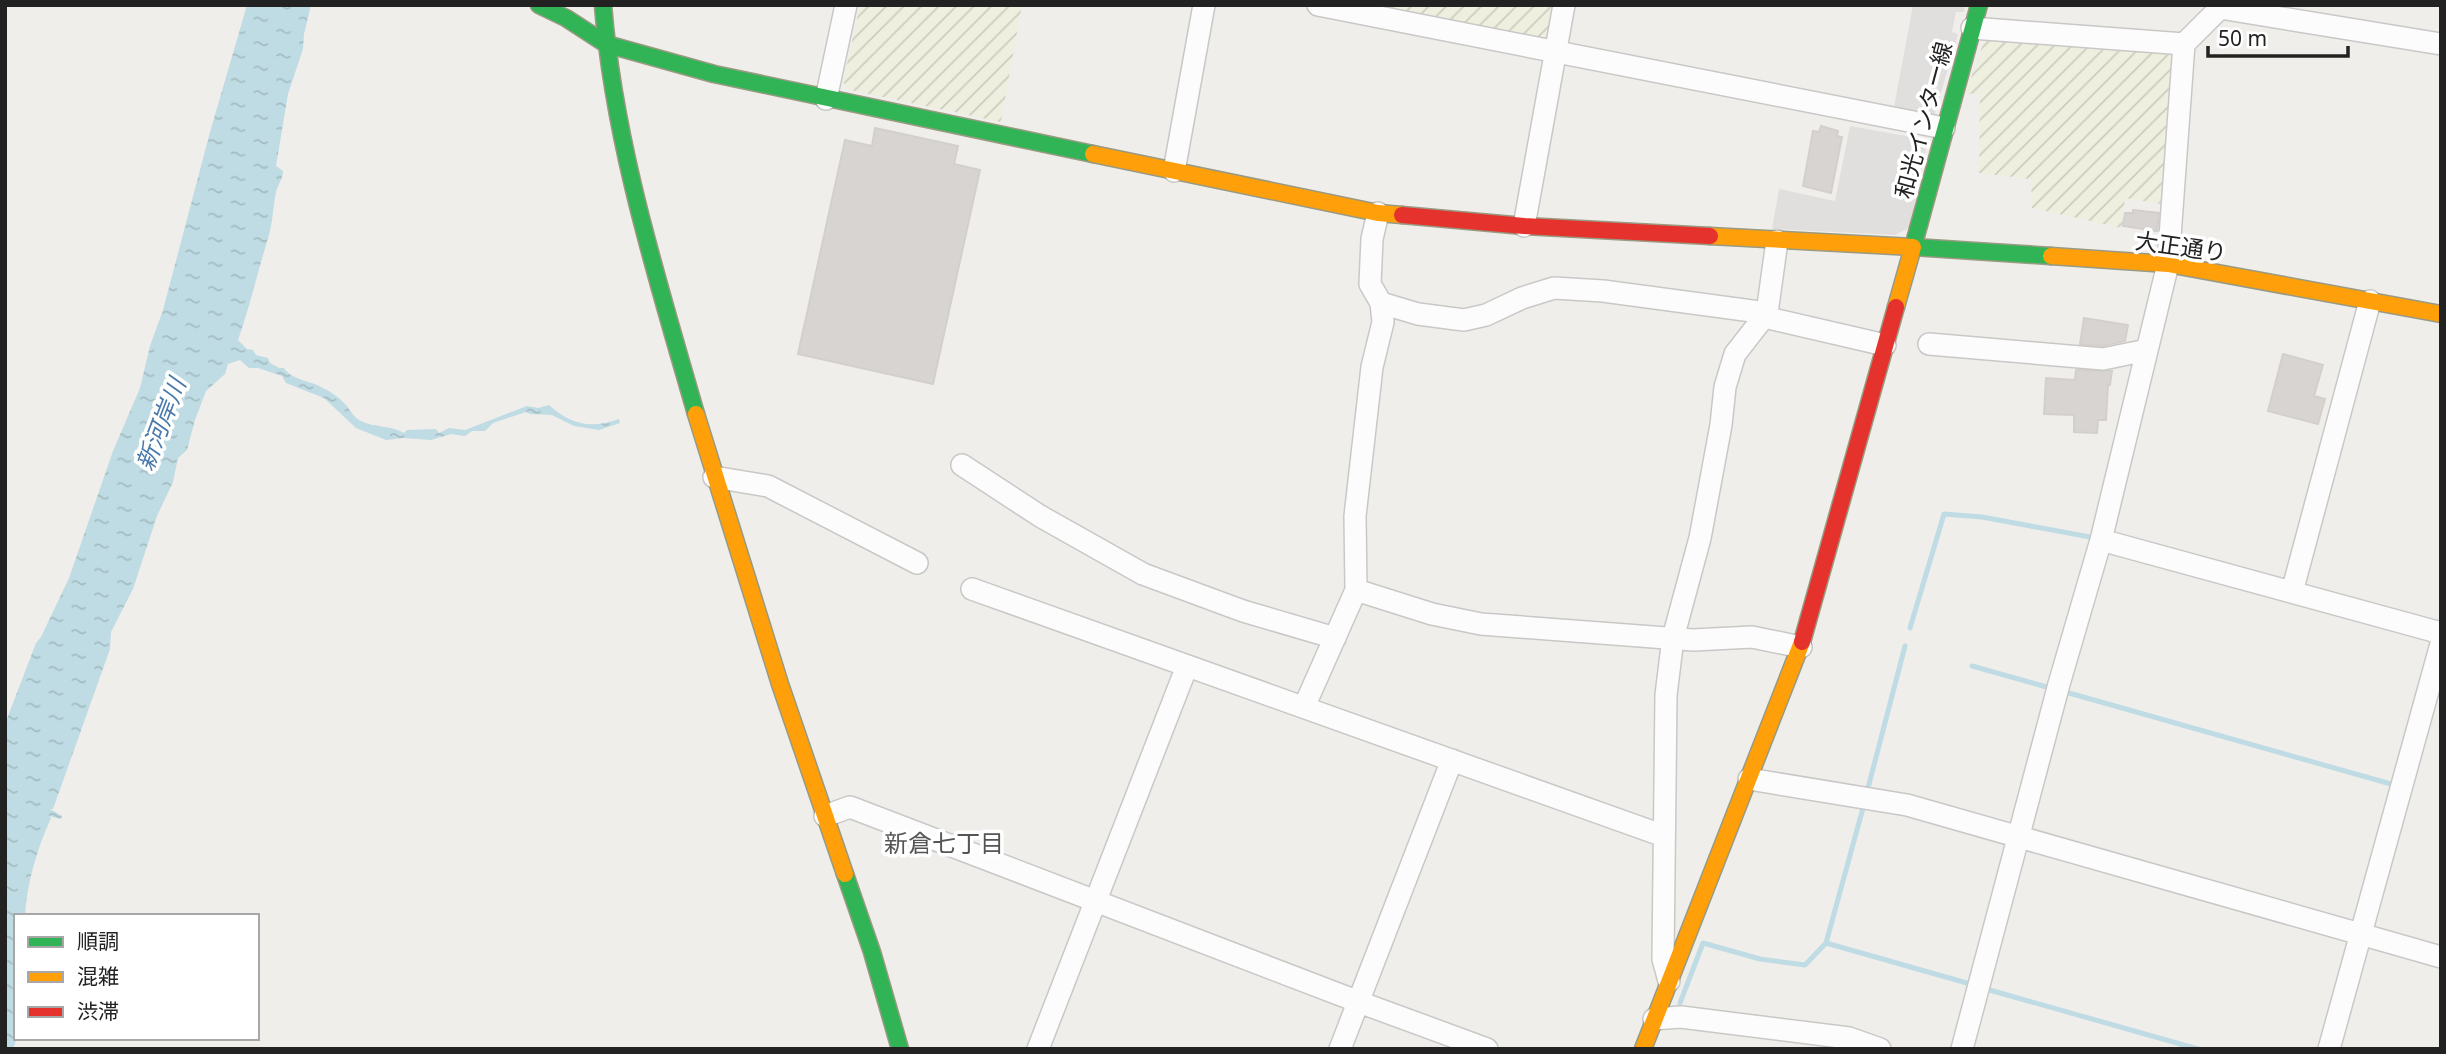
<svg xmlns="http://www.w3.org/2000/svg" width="2446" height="1054" font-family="'Noto Sans','Noto Sans JP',sans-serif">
  <defs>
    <pattern id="farmland-furrows" width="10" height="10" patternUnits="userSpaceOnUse" patternTransform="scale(1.75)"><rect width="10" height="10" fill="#efefdf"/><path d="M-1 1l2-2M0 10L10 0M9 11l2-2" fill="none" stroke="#cdcdbf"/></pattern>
    <pattern id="water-ripples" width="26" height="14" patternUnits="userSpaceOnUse" patternTransform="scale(1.75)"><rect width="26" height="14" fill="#bfdbe3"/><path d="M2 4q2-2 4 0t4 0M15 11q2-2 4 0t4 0" fill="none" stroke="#a4bcc2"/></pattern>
  </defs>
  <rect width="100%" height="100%" fill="#f0eeeb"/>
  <path fill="url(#farmland-furrows)" d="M 860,5 L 1022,5 L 1001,122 L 850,90 L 843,82 Z
    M 1364,5 L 1557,5 L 1551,37 L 1545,41 Z
    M 1986,36 L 2175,53 L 2162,204 L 2125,198 L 2122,228 L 2032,208 L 2031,179 L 1979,173 L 1980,93 L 1965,94 Z"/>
  <path fill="#e0dfde" d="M 1913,5 L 1965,5 L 1964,12 L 1956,12 L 1952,32 L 1958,34 L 1934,117 L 1894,107 Z
    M 1850,126 L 1928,140 L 1909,228 L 1895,235 L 1772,229 L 1779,189 L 1835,201 Z"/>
  <path fill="url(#water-ripples)" d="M 247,5 L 311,5 L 304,34 L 303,49 L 288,94 L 276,166 L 283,171 C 283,179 278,184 276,192 C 273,206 273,221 269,235 C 258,270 250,306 238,340 L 247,349 L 253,350 L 256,355 L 268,358 L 270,363 L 279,368 L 284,368 C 291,380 312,381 323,388 C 331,392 340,398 346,405 C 351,411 353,417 361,421 C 375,428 391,425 404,433 L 407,430 L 436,429 L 439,433 L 449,428 L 465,430 L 527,406 L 538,408 L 549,405 C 571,425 591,429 619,419 L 620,423 L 599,430 L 574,426 L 552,415 L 530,414 L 526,412 L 493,423 L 485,431 L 472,431 L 465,436 L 451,434 L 431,440 L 403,438 L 386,440 L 356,428 L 324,398 L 286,383 L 282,376 L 258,368 L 249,368 L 240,360 L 228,364 L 225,374 L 206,391 L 195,420 L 187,450 L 178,458 L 173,482 L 157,516 L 133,589 L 111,632 L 110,649 L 53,809 L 50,809 L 62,816 L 61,819 L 49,816 L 51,818 C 37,849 27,882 25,916 L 16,916 L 17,1038 L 13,1049 L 5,1049 L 5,724 L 36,643 L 41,637 L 69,578 L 113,451 L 140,388 L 150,346 L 163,310 L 210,132 Z"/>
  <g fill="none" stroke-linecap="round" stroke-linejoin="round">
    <path stroke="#bfdbe3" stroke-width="5" d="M 1910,628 L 1944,514 L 1982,517 L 2090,537
      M 1972,666 L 2047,687
      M 2069,693 L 2391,784
      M 1867,792 L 1905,646
      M 1826,943 L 1967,983
      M 1986,989 L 2198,1049
      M 1680,1003 L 1703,943 L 1760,959 L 1805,965 L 1826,943 L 1863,808"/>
  </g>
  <path fill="#d7d4d2" stroke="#d3d0cc" stroke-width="2" d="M 1821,126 L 1838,131 L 1837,136 L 1842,137 L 1831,193 L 1803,186 L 1813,131 L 1819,132 Z
    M 875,128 L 958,146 L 954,164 L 980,170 L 933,384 L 798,354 L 845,140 L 872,146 Z
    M 2133,210 L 2159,213 L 2157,231 L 2123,226 L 2125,213 L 2133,213 Z
    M 2084,318 L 2128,325 L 2125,341 L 2102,346 L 2080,344 Z
    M 2283,354 L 2323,365 L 2314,396 L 2325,399 L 2318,424 L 2268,411 Z
    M 2076,370 L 2112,371 L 2110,385 L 2108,385 L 2106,420 L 2098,420 L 2097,433 L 2074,432 L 2074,415 L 2044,414 L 2046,378 L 2075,380 Z"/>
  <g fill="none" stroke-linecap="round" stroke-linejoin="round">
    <g stroke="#c9c8c7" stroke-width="24">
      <path id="street" d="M 1318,5 L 1944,128
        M 1972,28 L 2184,44 L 2220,8 L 2441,44
        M 826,99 L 846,5
        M 1174,171 L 1204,5
        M 1524,226 L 1564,5
        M 1381,303 L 1418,314 L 1464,320 L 1486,315 L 1522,298 L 1554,288 L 1603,291 L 1767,313
        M 1764,317 L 1885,345
        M 1929,344 L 2103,359 L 2147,350
        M 962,465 L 1040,516 L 1143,574 L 1243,611 L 1335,638
        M 714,477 L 768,486 L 917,563
        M 2101,540 L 2441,633
        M 972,589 L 1664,836
        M 1356,590 L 1432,614 L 1481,624 L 1693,640 L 1752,637 L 1801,647
        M 2292,592 L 2370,301
        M 1304,707 L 1356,590 L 1355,516 L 1372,367 L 1383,322 L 1381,303 L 1370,284 L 1372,239 L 1378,213
        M 1749,779 L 1907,805 L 2441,957
        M 825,816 L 850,807 L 1359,1002 L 1487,1049
        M 1669,981 L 1663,959 L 1666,695 L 1673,638 L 1700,538 L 1721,425 L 1725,387 L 1735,354 L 1767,313 L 1777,241
        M 1654,1019 L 1681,1017 L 1849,1038 L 1880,1049
        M 1038,1049 L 1187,666
        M 1340,1049 L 1452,760
        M 1962,1049 L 2059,684 L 2101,540 L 2168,264 L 2184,44
        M 2329,1049 L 2441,644"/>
    </g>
    <g stroke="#999a82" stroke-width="19">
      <path id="fast" d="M 539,5 L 566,18 L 606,44 L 714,74 L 1093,154
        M 603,5 C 614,144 658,281 696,414
        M 1979,5 L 1913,247 L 2051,256
        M 845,874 L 872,952 L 900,1049"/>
    </g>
    <g stroke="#999a82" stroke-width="19">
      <path id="slow" d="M 1093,154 L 1378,213 L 1402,215
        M 1710,236 L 1913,247 L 1896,307
        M 2051,256 L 2168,264 L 2441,314
        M 696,414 L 780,684 L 845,874
        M 1643,1049 L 1802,642"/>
    </g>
    <g stroke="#999a82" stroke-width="19">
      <path id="jam" d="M 1402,215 L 1524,226 L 1710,236
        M 1802,642 L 1896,307"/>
    </g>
    <use href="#street" stroke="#fdfcfc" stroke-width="21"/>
    <use href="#fast" stroke="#30b455" stroke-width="16"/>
    <use href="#slow" stroke="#ff9f0a" stroke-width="16"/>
    <use href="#jam" stroke="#e5322d" stroke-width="16"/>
  </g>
  <g text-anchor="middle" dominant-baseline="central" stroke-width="7" stroke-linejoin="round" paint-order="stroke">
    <g font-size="23" fill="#222" stroke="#fff">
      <text transform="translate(1923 120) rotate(-75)">和光インター線</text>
      <text transform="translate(2181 246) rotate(8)">大正通り</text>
    </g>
    <g font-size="24" font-style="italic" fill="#4a7aab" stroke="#fff">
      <text transform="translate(160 424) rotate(-69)">新河岸川</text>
    </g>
    <g font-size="24" fill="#555" stroke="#fff">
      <text x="944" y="842">新倉七丁目</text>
    </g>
  </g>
  <rect width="2446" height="1054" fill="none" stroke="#222222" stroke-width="14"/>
  <rect x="14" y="914" width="245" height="126" fill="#ffffff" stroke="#a7a7a7" stroke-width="2"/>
  <rect x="28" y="937" width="35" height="10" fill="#30b455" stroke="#a7a7a7" stroke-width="2"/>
  <text x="77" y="949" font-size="21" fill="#222222">順調</text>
  <rect x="28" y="972" width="35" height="10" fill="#ff9f0a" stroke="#a7a7a7" stroke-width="2"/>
  <text x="77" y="984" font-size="21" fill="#222222">混雑</text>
  <rect x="28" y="1007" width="35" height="10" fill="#e5322d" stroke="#a7a7a7" stroke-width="2"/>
  <text x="77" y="1019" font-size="21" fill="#222222">渋滞</text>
  <path d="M2208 46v10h140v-10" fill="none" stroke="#222222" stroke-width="3.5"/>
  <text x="2218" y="46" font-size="21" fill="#222222" stroke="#ffffff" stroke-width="5" paint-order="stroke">50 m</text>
</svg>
